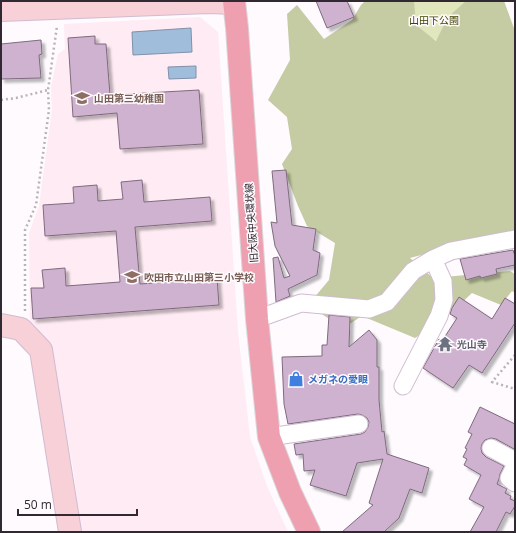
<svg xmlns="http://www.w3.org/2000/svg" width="516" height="533" font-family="'Open Sans','Noto Sans JP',sans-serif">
  <defs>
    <filter id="shadow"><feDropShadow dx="3.5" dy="3.5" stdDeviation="1" flood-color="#0004"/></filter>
  </defs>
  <rect width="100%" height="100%" fill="#fefafe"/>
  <path fill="#ffebf3" d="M 200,17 L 218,32 L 238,332 L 250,437 L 267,486 L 288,532 L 81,532 L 74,474 L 53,358 L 45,339 L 30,322 L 29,233 L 39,206 L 52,109 L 51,87 L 58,54 L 65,49 L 64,24 Z"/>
  <path fill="#e1e6bd" d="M 409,1 L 499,1 L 440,42 L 413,29 Z"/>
  <path fill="#c5cba3" d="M 365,1 L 414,1 L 416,25 L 436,41 L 448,17 L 466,1 L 504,1 L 515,31 L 515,230 L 410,258 L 433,278 L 510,271 L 515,274 L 515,293 L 512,291 L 501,305 L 472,293 L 441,322 L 415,338 L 362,316 L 343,328 L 308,305 L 329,280 L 335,243 L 307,226 L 298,206 L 282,164 L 292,149 L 287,117 L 268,100 L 290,60 L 287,14 L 297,5 L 324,39 L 352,20 L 361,5 Z"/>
  <path fill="#a1bddc" stroke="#7f91a9" d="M 191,28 L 192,52 L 133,55 L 132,32 Z
    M 196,66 L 196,78 L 169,79 L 168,67 Z"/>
  <path fill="#cfb1d0" stroke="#7e6b7e" filter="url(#shadow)" d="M 316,1 L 347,1 L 354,17 L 327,28 Z
    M 95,36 L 95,44 L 106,44 L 110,95 L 199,90 L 203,144 L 120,149 L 117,113 L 73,117 L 68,38 Z
    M 41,40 L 42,54 L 39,55 L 41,78 L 1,79 L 1,44 Z
    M 286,170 L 292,225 L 316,229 L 313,250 L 320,253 L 317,275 L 288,289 L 290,296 L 276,302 L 273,258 L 278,257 L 284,278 L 290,276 L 275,246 L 271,222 L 277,223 L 272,171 Z
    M 142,180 L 144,202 L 210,197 L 212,221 L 135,227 L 140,284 L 217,278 L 219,305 L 33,319 L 31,288 L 44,288 L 42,270 L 65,268 L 66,286 L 120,282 L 116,231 L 45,236 L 43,205 L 74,203 L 73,187 L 97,185 L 98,201 L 123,199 L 121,182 Z
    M 513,250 L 515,256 L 515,265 L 496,269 L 497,274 L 481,278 L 480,276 L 466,280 L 460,259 Z
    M 459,297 L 492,319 L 505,298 L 515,304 L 515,323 L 482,373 L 469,365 L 453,388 L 423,368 L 439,339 L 442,341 L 457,318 L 450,314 L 452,308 Z
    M 329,315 L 350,317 L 349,347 L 369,330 L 377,340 L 377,367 L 379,367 L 379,400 L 382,432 L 384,431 L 387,454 L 429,468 L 422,493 L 410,489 L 399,518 L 384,532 L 342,532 L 373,505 L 369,503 L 383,459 L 357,463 L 346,496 L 310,485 L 315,470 L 304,471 L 303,454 L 296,455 L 294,444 L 361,434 L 365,432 L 368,427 L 369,422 L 367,418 L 362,415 L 358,414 L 288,424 L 284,404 L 282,357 L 322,356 L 322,345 L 327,345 Z
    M 480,407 L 515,424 L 515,447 L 514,449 L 496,439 L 491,438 L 485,440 L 482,444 L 481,448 L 482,453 L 486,457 L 504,466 L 500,474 L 499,479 L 497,484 L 507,489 L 505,493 L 511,496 L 510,499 L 515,501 L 515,506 L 510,514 L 506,512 L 496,532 L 470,532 L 484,507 L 469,499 L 481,475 L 464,465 L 467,459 L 463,457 L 467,449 L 465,448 L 472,434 L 468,432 Z"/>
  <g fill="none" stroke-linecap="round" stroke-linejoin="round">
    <g stroke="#d0bcd0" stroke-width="19">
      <path id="street" d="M 257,319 L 301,303 L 369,309 L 387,302 L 413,271 L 433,259 L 451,251 L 515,239
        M 403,386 L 439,316 L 444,300 L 443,281 L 433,259
        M 269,437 L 359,424
        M 491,448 L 515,461
        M 515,466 L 509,478 L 515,483"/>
    </g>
    <g stroke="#d0bcd0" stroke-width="24">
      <path id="secondary" d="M 1,10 L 209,2 L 234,3
        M 1,325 L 21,329 L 41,350 L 70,532"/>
    </g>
    <g stroke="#dad8da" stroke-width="24">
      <path id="primary" d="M 234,1 L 237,28 L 257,319 L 269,437 L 290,492 L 309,532"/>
    </g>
    <path stroke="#b8b3b8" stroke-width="2.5" stroke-dasharray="2 3" stroke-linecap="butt" d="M 1,100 L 16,98 L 48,90
      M 25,311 L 25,230 L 36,205 L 49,110 L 48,90 L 57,26
      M 515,355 L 492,382 L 515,389"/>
    <use href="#street" stroke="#fff" stroke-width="17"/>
    <use href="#secondary" stroke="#f7d0d8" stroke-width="22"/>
    <use href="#primary" stroke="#efa0b0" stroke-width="22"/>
  </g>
  <defs>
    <g id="school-bare" transform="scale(1.2)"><path d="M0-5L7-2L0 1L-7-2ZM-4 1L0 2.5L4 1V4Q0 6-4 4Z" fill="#8d6e63" stroke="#fefafe" stroke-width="2.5" paint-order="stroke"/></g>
    <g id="temple-bare" transform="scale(1.2)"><path d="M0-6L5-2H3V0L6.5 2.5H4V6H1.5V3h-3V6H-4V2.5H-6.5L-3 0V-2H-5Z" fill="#6b7280" stroke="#fefafe" stroke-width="2.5" paint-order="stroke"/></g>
    <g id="shop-bare" transform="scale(1.2)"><path d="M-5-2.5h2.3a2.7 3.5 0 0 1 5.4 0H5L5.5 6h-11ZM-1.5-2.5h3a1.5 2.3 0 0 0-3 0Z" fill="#3f7fe0" stroke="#fefafe" stroke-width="2.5" paint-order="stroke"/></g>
  </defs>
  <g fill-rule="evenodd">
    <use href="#school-bare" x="82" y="98"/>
    <use href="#school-bare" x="132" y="277"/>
    <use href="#temple-bare" x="445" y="344"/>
    <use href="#shop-bare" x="296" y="379"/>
  </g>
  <g text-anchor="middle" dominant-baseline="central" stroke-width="3" stroke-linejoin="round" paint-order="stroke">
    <g font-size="10" fill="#424601" stroke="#fefafe">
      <text x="434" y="20">山田下公園</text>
    </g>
    <g font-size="10" font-weight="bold" fill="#785e54" stroke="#fefafe" text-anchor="start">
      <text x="94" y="98">山田第三幼稚園</text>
      <text x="144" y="277">吹田市立山田第三小学校</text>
    </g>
    <g font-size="10" fill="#302931" stroke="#fefafe">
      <text transform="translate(251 223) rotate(-94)">旧大阪中央環状線</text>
    </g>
    <g font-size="10" font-weight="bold" fill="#5b616d" stroke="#fefafe" text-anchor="start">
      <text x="457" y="344">光山寺</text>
    </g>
    <g font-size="10" font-weight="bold" fill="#366cbe" stroke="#fefafe" text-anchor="start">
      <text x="308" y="379">メガネの愛眼</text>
    </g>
  </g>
  <rect width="516" height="533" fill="none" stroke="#302931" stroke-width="4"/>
  <path d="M18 509v6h119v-6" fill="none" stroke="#302931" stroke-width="2"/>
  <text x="24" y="509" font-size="12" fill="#302931" stroke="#fefafe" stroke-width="3" paint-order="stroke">50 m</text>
</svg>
